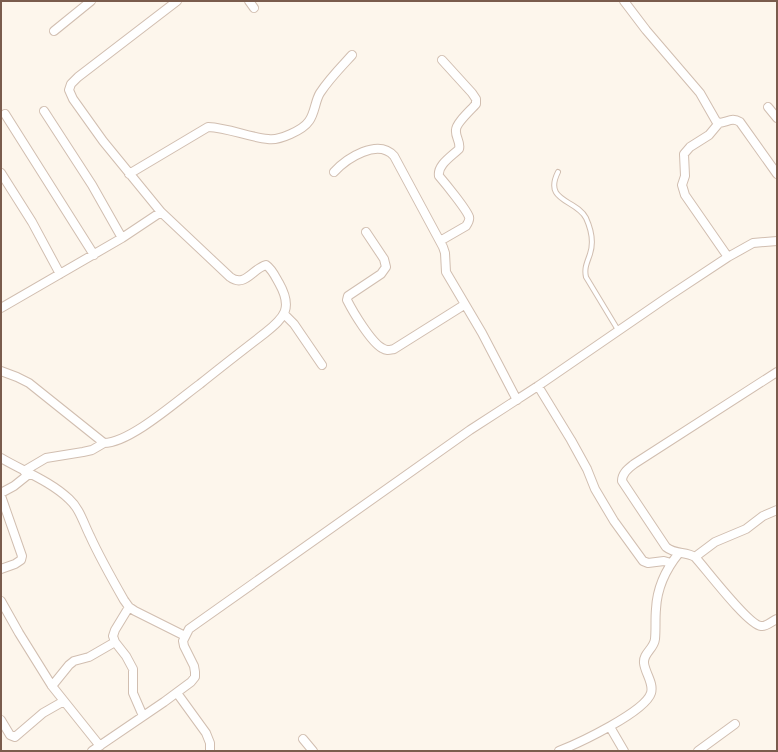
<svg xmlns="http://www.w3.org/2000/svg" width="778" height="752" font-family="'Varela Round',sans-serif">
  <rect width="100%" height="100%" fill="#fdf6ec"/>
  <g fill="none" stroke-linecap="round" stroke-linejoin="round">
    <g stroke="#d1beb0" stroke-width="6">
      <path id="service" d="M 558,172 C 543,202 576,199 586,218 C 591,229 594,242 590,254 C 587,263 584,268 586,277 L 618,330"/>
    </g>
    <g stroke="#d1beb0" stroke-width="10">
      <path id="minor" d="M 249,1 L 254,8
        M 624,1 L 646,30 L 700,93 L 716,121 L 719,123 C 728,122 732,117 740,122 L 777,174
        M 54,31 L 91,1
        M 768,107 L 777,118
        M 44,111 L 92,185 L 122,238
        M 5,114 L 94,255
        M 719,123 L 709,135 L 690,147 L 684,154 L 685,176 L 682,185 L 685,195 L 728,257
        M 334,172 C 347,158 378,138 394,156 L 443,247 L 445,253 L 446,272 L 482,333 L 517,400
        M 1,173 L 32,222 L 60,274
        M 129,174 L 208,127 C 229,128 248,137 268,139 C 279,141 303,130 309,121 C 315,113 315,101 320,93 C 329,79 341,67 352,55
        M 366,232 L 384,259 L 386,267 L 381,274 L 348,296 L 347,300 C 353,312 371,342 382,348 C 387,351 389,350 394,349 L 464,305
        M 440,241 L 466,226 C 468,223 470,220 469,217 C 467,210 445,183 439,176 C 437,165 452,156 459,149 C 461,142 455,137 456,130 C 456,123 471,110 476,104 L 476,99 L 472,93 L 442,60
        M 1,308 L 122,238 L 161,212
        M 284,314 L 294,324 L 322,365
        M 1,371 L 17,377 L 29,383 L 104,443 C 130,443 178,400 200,384 C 221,367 243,350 265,333 C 285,317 293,308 279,283 C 275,276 272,269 266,265 C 252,269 245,288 230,277 L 161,212 L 103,141 L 73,99 L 69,90 L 71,84 L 78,77 L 177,1
        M 777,372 L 634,464 C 628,469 622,473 622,481 L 666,547 C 676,555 685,551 695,557 C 706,569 748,625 761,626 C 766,627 772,621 777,619
        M 538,386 L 571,440 L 587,469 L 595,489 L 614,521 L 643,561 L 648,563 L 664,561 L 671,563
        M 1,458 C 23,471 50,481 69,499 C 80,509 83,522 90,536 C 100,558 112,579 124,600 L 129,607 L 135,611 L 185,636
        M 24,471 L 46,458 L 83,452 L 92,450 L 104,443
        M 1,493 L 14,486 L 29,474
        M 1,496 L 22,556 L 21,560 L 15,564 L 1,569
        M 695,557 L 715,542 L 746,529 L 763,516 L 777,510
        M 1,601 L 19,633 L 52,686 L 100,746
        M 129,607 L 115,630 L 113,636 L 115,642 L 126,656 L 133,669 L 133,693 L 143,716
        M 52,686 L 69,665 L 74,661 L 89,657 L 115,642
        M 177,693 L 206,733 L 210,743 L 210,751
        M 1,720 L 10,735 L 15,737 L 43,713 L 64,701
        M 610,727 L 624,751
        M 303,739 L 313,751
        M 92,751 L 164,702 L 191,682 L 195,677 L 195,672 L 194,666 L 184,646 L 183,641 L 189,629 L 196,624 L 470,430 L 538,386 L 666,298 L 728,257 L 753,243 L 777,241
        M 559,751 C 579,743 645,712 651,693 C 654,683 645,673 644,663 C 643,653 654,649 655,639 C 656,629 655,619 656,609 C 657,588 666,569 679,553
        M 698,751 L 735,724"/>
    </g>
    <use href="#service" stroke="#fff" stroke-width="4"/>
    <use href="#minor" stroke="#fff" stroke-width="8"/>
  </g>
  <rect width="778" height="752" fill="none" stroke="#7a5c4d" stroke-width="4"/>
</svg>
